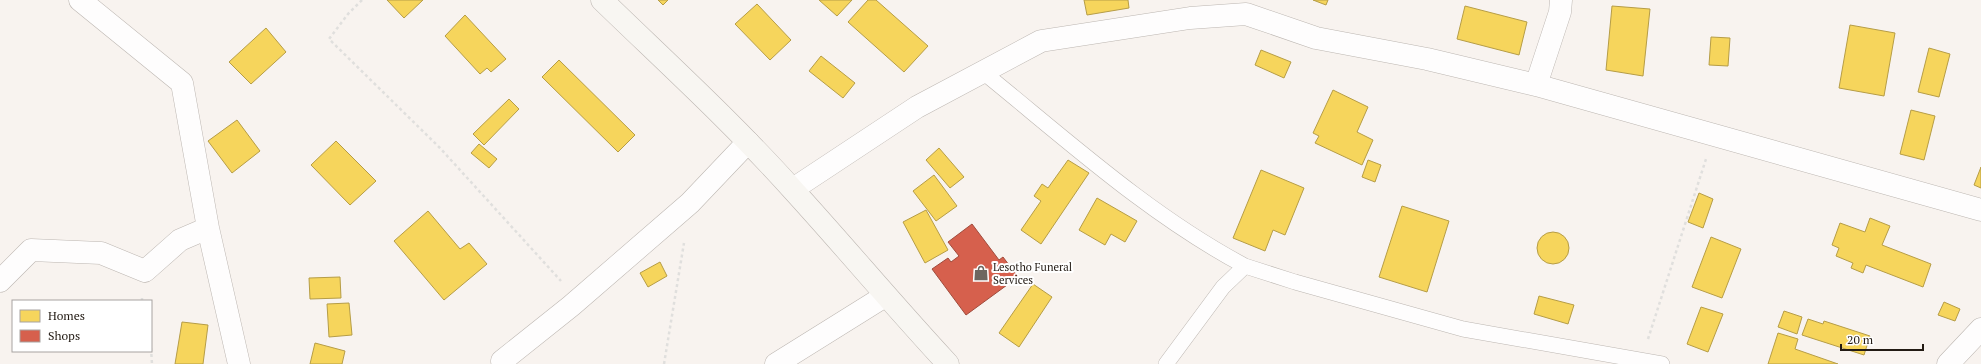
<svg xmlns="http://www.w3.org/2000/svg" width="1981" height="364" font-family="'PT Serif',serif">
  <rect width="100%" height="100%" fill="#f8f3ef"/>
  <path fill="#f6d55c" stroke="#b69d46" d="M 387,0 L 423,0 L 404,18 Z
    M 658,0 L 668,0 L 663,5 Z
    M 819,0 L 852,0 L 837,16 Z
    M 868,0 L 876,0 L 928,46 L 904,72 L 848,22 Z
    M 1084,0 L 1128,0 L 1129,8 L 1087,15 Z
    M 1313,0 L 1328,0 L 1326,5 Z
    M 757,4 L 791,40 L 770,60 L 735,24 Z
    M 1465,6 L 1527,22 L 1519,55 L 1457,39 Z
    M 1612,6 L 1650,9 L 1643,76 L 1606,70 Z
    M 465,15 L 506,59 L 491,72 L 487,68 L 480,74 L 445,36 Z
    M 1850,25 L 1895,33 L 1884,96 L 1839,88 Z
    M 266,28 L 286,52 L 251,84 L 229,62 Z
    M 1711,37 L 1730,38 L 1728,66 L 1709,65 Z
    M 1929,48 L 1950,54 L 1939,97 L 1918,92 Z
    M 1261,50 L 1291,62 L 1284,78 L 1255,65 Z
    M 821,56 L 855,83 L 843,98 L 809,71 Z
    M 559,60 L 635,135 L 618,152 L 542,77 Z
    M 1333,90 L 1368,107 L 1357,132 L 1373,140 L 1362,165 L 1315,143 L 1319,136 L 1313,133 Z
    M 509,99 L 519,109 L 484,145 L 473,134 Z
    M 1911,110 L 1935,116 L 1924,160 L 1900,154 Z
    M 237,120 L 260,151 L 232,173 L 208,141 Z
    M 336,141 L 376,181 L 350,205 L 311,165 Z
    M 479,144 L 497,159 L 489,168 L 471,153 Z
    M 939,148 L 964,177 L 950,188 L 926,160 Z
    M 1068,160 L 1089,173 L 1041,244 L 1021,230 L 1041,201 L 1034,196 L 1042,184 L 1048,188 Z
    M 1368,160 L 1381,165 L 1375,182 L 1362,177 Z
    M 1981,167 L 1981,188 L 1974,185 Z
    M 1261,170 L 1304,188 L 1285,235 L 1273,230 L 1265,251 L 1233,238 Z
    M 934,175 L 957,206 L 936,221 L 913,191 Z
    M 1699,193 L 1713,199 L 1703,228 L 1688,222 Z
    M 1097,198 L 1137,221 L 1125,242 L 1111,234 L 1105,245 L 1079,230 Z
    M 1402,206 L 1449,221 L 1427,292 L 1379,277 Z
    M 926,210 L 948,250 L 925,263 L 903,222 Z
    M 428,211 L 460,249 L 469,243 L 487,264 L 444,300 L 394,241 Z
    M 1870,218 L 1890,226 L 1882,245 L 1931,264 L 1923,287 L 1866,265 L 1863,273 L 1851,268 L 1853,263 L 1836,256 L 1839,248 L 1832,245 L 1840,223 L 1865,232 Z
    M1537 248a16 16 0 1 1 32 0a16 16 0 1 1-32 0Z
    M 1711,237 L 1741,249 L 1722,298 L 1692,287 Z
    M 660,262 L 667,276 L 648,287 L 640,273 Z
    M 340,277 L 341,298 L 310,299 L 309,278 Z
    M 1033,284 L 1052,297 L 1019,347 L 999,333 Z
    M 1539,296 L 1574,305 L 1568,324 L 1534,314 Z
    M 1944,302 L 1960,309 L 1955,321 L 1938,315 Z
    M 349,303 L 352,335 L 329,337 L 327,304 Z
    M 1701,307 L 1723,314 L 1708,352 L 1687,344 Z
    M 1784,311 L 1802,317 L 1797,334 L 1778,327 Z
    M 1808,319 L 1823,324 L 1824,321 L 1870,336 L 1864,355 L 1802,335 Z
    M 182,322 L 208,325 L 203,364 L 175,364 Z
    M 1778,333 L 1798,339 L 1795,349 L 1838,364 L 1768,364 Z
    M 315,343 L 345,351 L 342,364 L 310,364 Z"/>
  <path fill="#d6604d" stroke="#a04b3c" d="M 972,224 L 999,260 L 1003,257 L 1018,277 L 966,315 L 932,269 L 948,258 L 951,262 L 959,256 L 948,242 Z"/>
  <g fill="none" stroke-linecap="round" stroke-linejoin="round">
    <g stroke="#bcb6b1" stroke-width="16">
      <path id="lane" d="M 983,72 C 1067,140 1149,215 1245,266
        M 1166,364 L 1223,287 L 1245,266 L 1295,282 L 1463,329 L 1662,364"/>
    </g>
    <g stroke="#bcb6b1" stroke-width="23">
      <path id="street" d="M 80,0 L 182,83 L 208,228 L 239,364
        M 1536,85 L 1560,12 L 1561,0
        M 793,189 L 917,107 L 1041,41 L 1190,18 L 1246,14 L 1316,38 L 1427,59 L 1536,85 L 1981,210
        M 0,281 L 31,250 L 101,253 L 145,271 L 180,240 L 208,228
        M 502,361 L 571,306 L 690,203 L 748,142
        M 776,364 L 885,296
        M 1948,364 L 1981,329"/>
    </g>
    <g stroke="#bcb6b1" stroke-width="23">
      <path id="secondary" d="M 602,0 C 666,62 733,123 793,190 C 845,247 895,307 948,364"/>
    </g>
    <path stroke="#e0dfdd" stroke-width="2.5" stroke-dasharray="3 3" stroke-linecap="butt" d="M 362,0 L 348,14 L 329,39 L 440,148 L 561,281
      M 142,301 L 142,295
      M 1648,339 L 1706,159
      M 151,348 L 152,364
      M 664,364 L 684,243"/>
    <use href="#lane" stroke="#fefdfd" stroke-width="15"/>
    <use href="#street" stroke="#fefdfd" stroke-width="22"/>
    <use href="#secondary" stroke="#f8f6f2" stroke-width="22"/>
  </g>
  <defs>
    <g id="shop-bare" transform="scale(1.2)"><path d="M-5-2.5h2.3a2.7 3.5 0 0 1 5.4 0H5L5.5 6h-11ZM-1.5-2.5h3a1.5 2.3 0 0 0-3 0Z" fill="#6d6660" stroke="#fff" stroke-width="2.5" paint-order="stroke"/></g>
  </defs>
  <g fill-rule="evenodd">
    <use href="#shop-bare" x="981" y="273"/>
  </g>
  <g text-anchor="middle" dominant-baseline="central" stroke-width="4" stroke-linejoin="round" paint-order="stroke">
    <g font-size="11" fill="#221a13" stroke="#fff" text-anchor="start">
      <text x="993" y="267">Lesotho Funeral<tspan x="993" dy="13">Services</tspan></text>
    </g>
  </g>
  <rect x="12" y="300" width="140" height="52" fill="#ffffff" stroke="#a7a3a1"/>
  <rect x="20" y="310" width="20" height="12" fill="#f6d55c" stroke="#a7a3a1"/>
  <text x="48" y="320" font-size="12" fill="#221a13">Homes</text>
  <rect x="20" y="330" width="20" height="12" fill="#d6604d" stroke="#a7a3a1"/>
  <text x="48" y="340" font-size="12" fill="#221a13">Shops</text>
  <path d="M1841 344v6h82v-6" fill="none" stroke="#221a13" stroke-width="2"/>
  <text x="1847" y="344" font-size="12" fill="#221a13" stroke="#ffffff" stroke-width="3" paint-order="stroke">20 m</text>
</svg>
